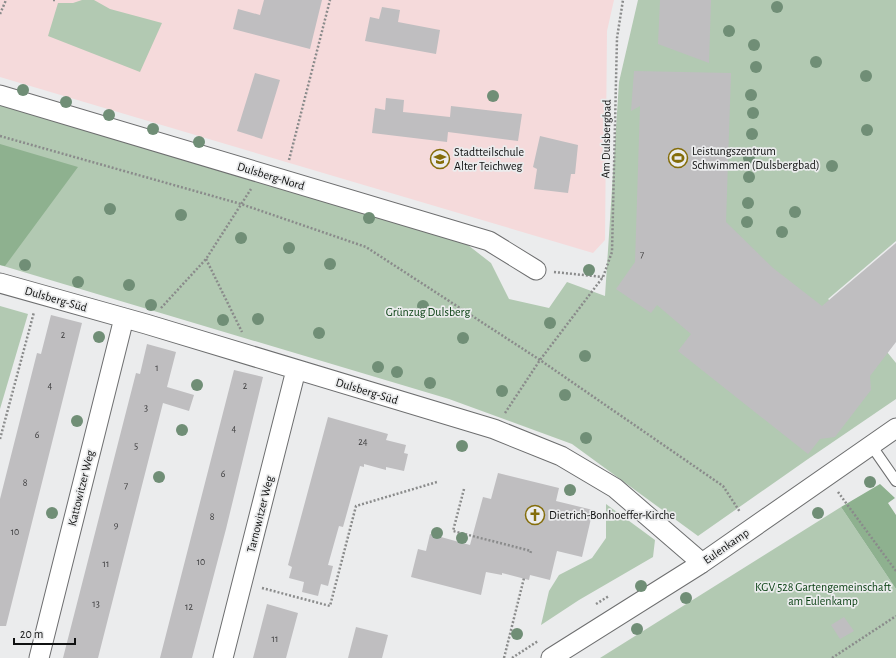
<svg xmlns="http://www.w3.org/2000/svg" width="896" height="658" font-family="'Alegreya Sans',sans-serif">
  <rect width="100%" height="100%" fill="#ebeced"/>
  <path fill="#f5dadb" d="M 0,0 L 614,0 L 607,31 L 605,240 L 593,253 L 0,77 Z"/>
  <path fill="#b2c9b2" d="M 82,0 L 94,0 L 110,9 L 162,23 L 140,72 L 48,36 L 58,3 L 73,3 Z
    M 638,0 L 896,0 L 896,241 L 828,299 L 874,336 L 896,363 L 896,399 L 808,459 L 698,536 L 572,444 L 449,399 L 0,265 L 0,104 L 464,242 L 491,263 L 509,299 L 549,308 L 567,282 L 605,296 L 619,82 Z
    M 0,306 L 28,314 L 0,409 Z
    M 606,504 L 655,540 L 653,557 L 579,600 L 541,625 L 549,591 L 559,575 L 592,558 L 606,538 Z
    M 841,507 L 896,589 L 896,658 L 600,658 Z"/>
  <path fill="#8eb18f" d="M 0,144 L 78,167 L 5,266 L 0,265 Z
    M 880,484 L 895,498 L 888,503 L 896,515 L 896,589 L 841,507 Z"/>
  <path fill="#bfbec0" d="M 264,0 L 322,0 L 310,49 L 233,29 L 238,9 L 260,15 Z
    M 660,0 L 711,0 L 709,63 L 658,44 Z
    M 382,7 L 400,10 L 398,22 L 440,30 L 436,54 L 365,41 L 370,17 L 379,19 Z
    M 634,71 L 731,73 L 726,222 L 773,268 L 822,306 L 896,243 L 896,342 L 870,376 L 871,390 L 835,437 L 820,439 L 808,454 L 678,351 L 691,334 L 657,305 L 651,313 L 616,289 L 635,262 L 640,106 L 631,111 Z
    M 255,73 L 280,80 L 262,139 L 237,131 Z
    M 386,98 L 404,100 L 403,112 L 450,117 L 451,106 L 522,114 L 518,141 L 448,132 L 447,142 L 372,133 L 375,108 L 385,110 Z
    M 540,136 L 578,145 L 575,174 L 571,174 L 568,193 L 534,189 L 537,169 L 533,167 Z
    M 51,315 L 82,323 L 6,626 L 0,626 L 0,499 L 37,353 L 41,354 Z
    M 147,344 L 176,352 L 167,387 L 194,395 L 189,411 L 163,403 L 98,658 L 63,658 L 136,373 L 140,374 Z
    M 234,370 L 263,377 L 226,529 L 192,658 L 160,658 Z
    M 328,417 L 388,434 L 386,440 L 406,445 L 404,453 L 408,454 L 404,471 L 386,467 L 386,470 L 364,464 L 364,467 L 360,466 L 343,527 L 339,526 L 328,565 L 333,566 L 328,586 L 321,584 L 318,596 L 302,592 L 304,582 L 289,578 L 292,567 L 288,565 Z
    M 498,473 L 559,488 L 556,501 L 593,510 L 582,557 L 557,551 L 550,580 L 530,575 L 529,580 L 502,573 L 502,575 L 486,572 L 481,595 L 411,577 L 418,549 L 426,551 L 430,534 L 470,545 L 483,497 L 491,499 Z
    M 267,604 L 298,613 L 286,658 L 253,658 Z
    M 844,617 L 854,631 L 840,639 L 831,625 Z
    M 356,627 L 388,635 L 382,658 L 348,658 Z"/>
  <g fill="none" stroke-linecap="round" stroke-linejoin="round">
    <g stroke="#6d6e6f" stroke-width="12">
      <path id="lane" d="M 871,445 L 896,481"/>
    </g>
    <g stroke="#6d6e6f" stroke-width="21">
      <path id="street" d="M 0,95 L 489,241 L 536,270
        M 0,283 L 146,324 L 494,429 L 561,456 L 615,488 L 702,563
        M 39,658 L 124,318
        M 223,658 L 296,370
        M 551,658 L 702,563 L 896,428"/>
    </g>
    <path stroke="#8a8b8b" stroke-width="2.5" stroke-dasharray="2 2" stroke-linecap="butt" d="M 53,0 L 56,0
      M 0,14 L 6,0
      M 0,136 L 241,204 L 366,247 L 540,360 L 723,486 L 740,512
      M 289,160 L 330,0
      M 206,259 L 242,332
      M 554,272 L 603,277
      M 161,308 L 206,259 L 251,189
      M 505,413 L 540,360 L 603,277 L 612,252 L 617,38 L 623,0
      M 0,439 L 34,312
      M 464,489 L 453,531 L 531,551 L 530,554
      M 838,492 L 896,571
      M 262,588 L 330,606 L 356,506 L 437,482
      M 596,604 L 609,596
      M 504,658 L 524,578
      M 512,658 L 538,641
      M 832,658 L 896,616"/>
    <use href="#lane" stroke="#fff" stroke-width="10"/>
    <use href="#street" stroke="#fff" stroke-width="19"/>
  </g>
  <g fill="#708e76">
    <circle cx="777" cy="7" r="6"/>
    <circle cx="729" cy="31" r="6"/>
    <circle cx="754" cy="45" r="6"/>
    <circle cx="816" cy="62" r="6"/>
    <circle cx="756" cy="67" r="6"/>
    <circle cx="866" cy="76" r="6"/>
    <circle cx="23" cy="90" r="6"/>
    <circle cx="751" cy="95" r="6"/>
    <circle cx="493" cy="96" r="6"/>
    <circle cx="66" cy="102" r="6"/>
    <circle cx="753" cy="113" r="6"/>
    <circle cx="109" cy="115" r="6"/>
    <circle cx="153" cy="129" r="6"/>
    <circle cx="867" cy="130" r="6"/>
    <circle cx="752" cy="134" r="6"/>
    <circle cx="199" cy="142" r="6"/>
    <circle cx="749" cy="158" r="6"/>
    <circle cx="832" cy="166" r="6"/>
    <circle cx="749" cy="177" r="6"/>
    <circle cx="748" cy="203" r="6"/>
    <circle cx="110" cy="209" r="6"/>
    <circle cx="795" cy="212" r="6"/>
    <circle cx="181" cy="215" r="6"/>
    <circle cx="369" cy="218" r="6"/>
    <circle cx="747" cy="222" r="6"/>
    <circle cx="782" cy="232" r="6"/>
    <circle cx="241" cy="238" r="6"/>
    <circle cx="289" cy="248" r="6"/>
    <circle cx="330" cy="264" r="6"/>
    <circle cx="25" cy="265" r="6"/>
    <circle cx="589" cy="270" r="6"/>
    <circle cx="78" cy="282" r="6"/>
    <circle cx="129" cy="285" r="6"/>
    <circle cx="151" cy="305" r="6"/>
    <circle cx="423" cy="306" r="6"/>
    <circle cx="258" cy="319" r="6"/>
    <circle cx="223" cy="320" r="6"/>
    <circle cx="550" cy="323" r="6"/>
    <circle cx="319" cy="333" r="6"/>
    <circle cx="99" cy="337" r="6"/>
    <circle cx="463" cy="338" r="6"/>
    <circle cx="585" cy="356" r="6"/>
    <circle cx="378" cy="367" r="6"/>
    <circle cx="397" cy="372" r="6"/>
    <circle cx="430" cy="383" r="6"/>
    <circle cx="197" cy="385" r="6"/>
    <circle cx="502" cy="391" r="6"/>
    <circle cx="565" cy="395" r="6"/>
    <circle cx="77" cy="421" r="6"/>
    <circle cx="182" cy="430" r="6"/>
    <circle cx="586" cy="438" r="6"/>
    <circle cx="462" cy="446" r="6"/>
    <circle cx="159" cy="477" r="6"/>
    <circle cx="870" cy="482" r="6"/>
    <circle cx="570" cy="490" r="6"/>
    <circle cx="52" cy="513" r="6"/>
    <circle cx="818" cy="513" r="6"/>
    <circle cx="437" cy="533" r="6"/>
    <circle cx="462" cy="538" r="6"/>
    <circle cx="641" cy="586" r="6"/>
    <circle cx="686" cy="598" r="6"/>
    <circle cx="637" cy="629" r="6"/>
    <circle cx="517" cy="634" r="6"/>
  </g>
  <defs>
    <g id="stadium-ring" transform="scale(1)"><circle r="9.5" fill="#ebeced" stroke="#846d0a" stroke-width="1.5"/><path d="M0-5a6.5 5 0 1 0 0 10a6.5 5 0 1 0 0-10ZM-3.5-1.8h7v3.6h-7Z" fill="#846d0a"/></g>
    <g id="school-ring" transform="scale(1)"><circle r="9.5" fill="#ebeced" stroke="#846d0a" stroke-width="1.5"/><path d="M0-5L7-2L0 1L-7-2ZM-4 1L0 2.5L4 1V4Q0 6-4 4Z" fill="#846d0a"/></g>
    <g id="church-ring" transform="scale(1)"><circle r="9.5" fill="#ebeced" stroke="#846d0a" stroke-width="1.5"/><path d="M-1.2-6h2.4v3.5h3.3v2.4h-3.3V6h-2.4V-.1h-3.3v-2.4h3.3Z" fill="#846d0a"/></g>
  </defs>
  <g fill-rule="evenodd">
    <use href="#stadium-ring" x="678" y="158"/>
    <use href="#school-ring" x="440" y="159"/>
    <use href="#church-ring" x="535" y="515"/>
  </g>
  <g text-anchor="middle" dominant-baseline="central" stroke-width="3.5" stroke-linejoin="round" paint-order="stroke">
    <g font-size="10" fill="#3c3c3d">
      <text x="642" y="255">7</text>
      <text x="63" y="335">2</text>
      <text x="157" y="368">1</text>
      <text x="50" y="386">4</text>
      <text x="245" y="386">2</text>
      <text x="146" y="408">3</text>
      <text x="234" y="429">4</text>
      <text x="37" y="435">6</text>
      <text x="363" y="442">24</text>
      <text x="136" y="446">5</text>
      <text x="223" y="474">6</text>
      <text x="25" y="483">8</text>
      <text x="126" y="486">7</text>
      <text x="212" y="517">8</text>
      <text x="116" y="525">9</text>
      <text x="15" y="532">10</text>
      <text x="201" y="562">10</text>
      <text x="106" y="564">11</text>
      <text x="96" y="604">13</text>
      <text x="189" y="607">12</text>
      <text x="275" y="639">11</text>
    </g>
    <g font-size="12" fill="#101111" stroke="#ebeced">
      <text transform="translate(606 139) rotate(-89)">Am Dulsbergbad</text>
      <text transform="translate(271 176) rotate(17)">Dulsberg-Nord</text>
      <text transform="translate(56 299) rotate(16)">Dulsberg-Süd</text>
      <text transform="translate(367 391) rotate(17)">Dulsberg-Süd</text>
      <text transform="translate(81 488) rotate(-76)">Kattowitzer Weg</text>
      <text transform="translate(260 514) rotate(-76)">Tarnowitzer Weg</text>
      <text transform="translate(726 546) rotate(-35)">Eulenkamp</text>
    </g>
    <g font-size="12" fill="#101111" stroke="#ebeced" text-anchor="start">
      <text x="692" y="151">Leistungszentrum<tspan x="692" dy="14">Schwimmen (Dulsbergbad)</tspan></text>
      <text x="454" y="152">Stadtteilschule<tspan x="454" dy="14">Alter Teichweg</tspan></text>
      <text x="549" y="515">Dietrich-Bonhoeffer-Kirche</text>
    </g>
    <g font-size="12" fill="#0c4215" stroke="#ebeced">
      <text x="428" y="312">Grünzug Dulsberg</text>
      <text x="823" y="587">KGV 528 Gartengemeinschaft<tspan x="823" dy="14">am Eulenkamp</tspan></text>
    </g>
  </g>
  <path d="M14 638v6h61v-6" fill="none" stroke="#101111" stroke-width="2"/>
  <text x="20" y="638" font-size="12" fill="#101111" stroke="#ebeced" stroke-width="3" paint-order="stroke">20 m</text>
</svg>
